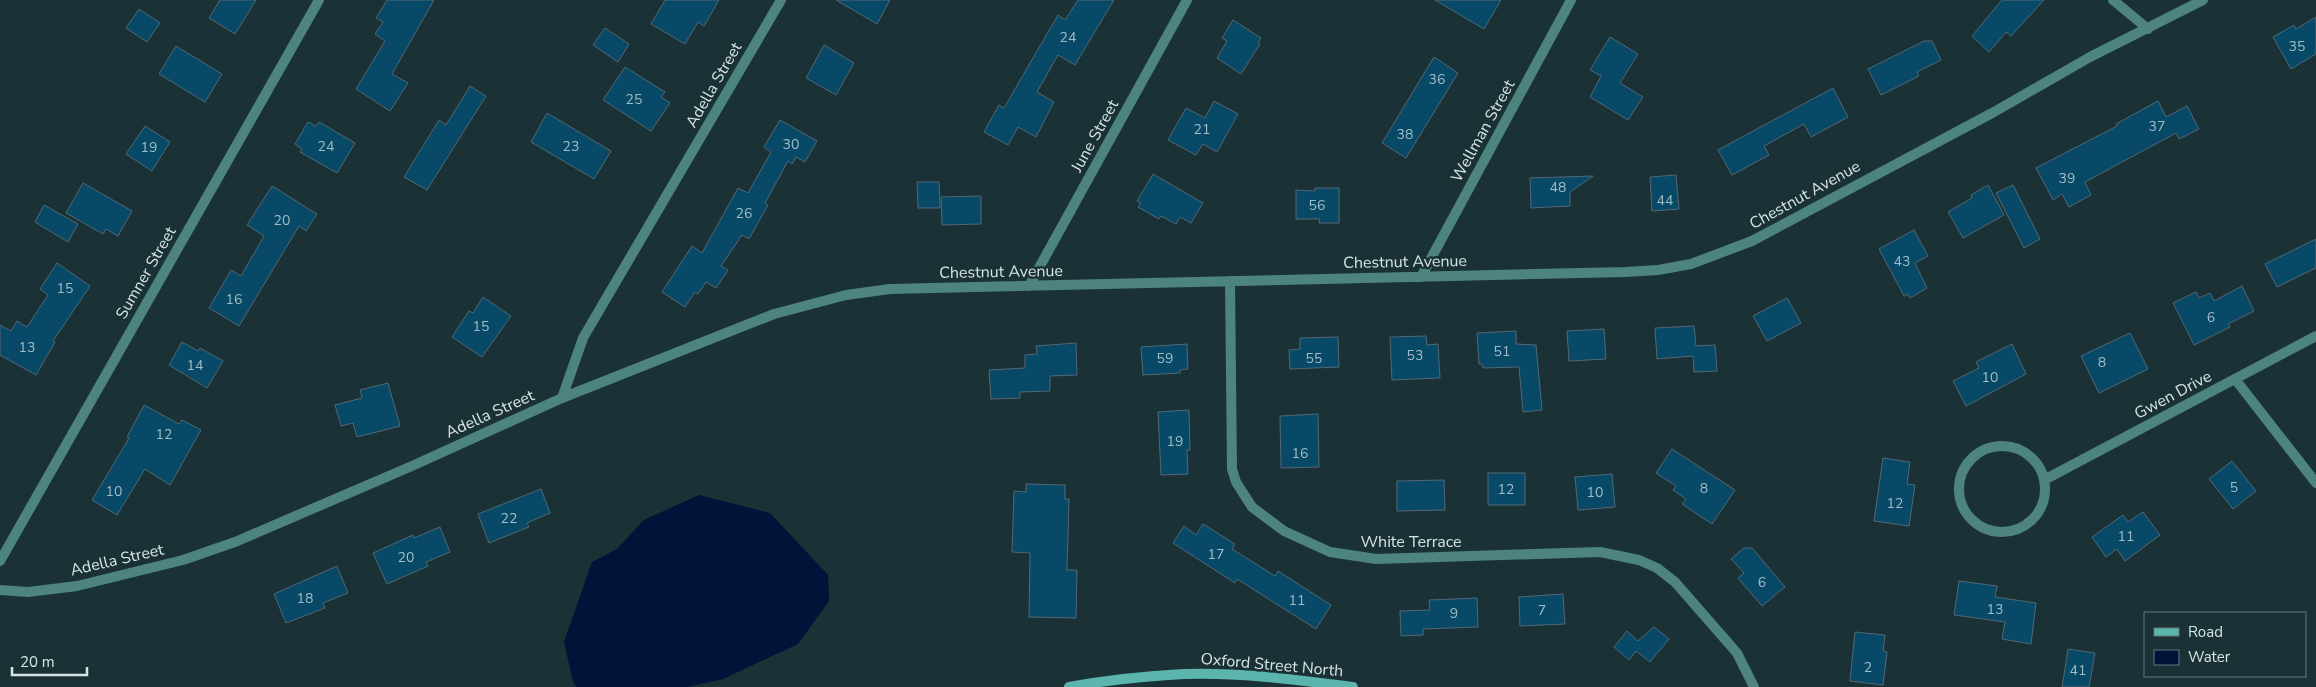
<svg xmlns="http://www.w3.org/2000/svg" width="2316" height="687" font-family="'Nunito Sans',sans-serif">
  <rect width="100%" height="100%" fill="#1a3136"/>
  <path fill="#001338" d="M 699,495 L 770,513 L 828,575 L 829,601 L 798,644 L 723,679 L 687,687 L 577,687 L 573,682 L 564,642 L 592,562 L 617,549 L 644,520 Z"/>
  <path fill="#074967" stroke="#546874" d="M 220,0 L 256,0 L 235,34 L 209,18 Z
    M 387,0 L 434,0 L 392,74 L 408,83 L 390,111 L 356,89 L 385,41 L 375,34 L 383,22 L 376,18 Z
    M 665,0 L 719,0 L 704,26 L 698,22 L 685,44 L 651,24 Z
    M 836,0 L 890,0 L 877,24 Z
    M 1078,0 L 1114,0 L 1075,65 L 1058,55 L 1037,92 L 1054,102 L 1036,137 L 1018,127 L 1008,145 L 984,132 L 999,105 L 1004,108 L 1058,15 L 1065,20 Z
    M 1435,0 L 1501,0 L 1484,29 Z
    M 2002,0 L 2044,0 L 2011,36 L 2006,32 L 1989,52 L 1972,36 Z
    M 139,9 L 160,23 L 147,42 L 126,28 Z
    M 2316,17 L 2316,54 L 2291,69 L 2273,37 L 2294,25 L 2296,29 Z
    M 1233,20 L 1261,38 L 1258,43 L 1260,44 L 1241,74 L 1217,58 L 1227,41 L 1222,38 Z
    M 605,28 L 629,44 L 618,62 L 593,45 Z
    M 1610,37 L 1638,54 L 1620,83 L 1643,97 L 1628,120 L 1590,97 L 1601,76 L 1590,70 Z
    M 1924,41 L 1932,41 L 1941,60 L 1917,72 L 1919,76 L 1881,95 L 1868,69 Z
    M 824,45 L 854,63 L 836,95 L 806,78 Z
    M 176,46 L 222,74 L 205,102 L 159,74 Z
    M 1434,57 L 1458,73 L 1406,158 L 1382,143 Z
    M 625,67 L 665,92 L 661,97 L 670,103 L 651,131 L 603,100 Z
    M 470,86 L 486,96 L 427,190 L 404,177 L 439,120 L 446,125 Z
    M 1833,88 L 1848,117 L 1811,137 L 1804,124 L 1764,146 L 1769,155 L 1732,175 L 1718,150 Z
    M 1214,101 L 1238,114 L 1217,152 L 1203,144 L 1196,155 L 1168,140 L 1186,108 L 1205,118 Z
    M 2158,101 L 2166,117 L 2187,106 L 2199,129 L 2179,139 L 2176,133 L 2085,182 L 2091,195 L 2069,207 L 2062,194 L 2053,200 L 2036,168 L 2117,126 L 2116,124 Z
    M 547,113 L 611,151 L 594,179 L 531,142 Z
    M 780,120 L 817,141 L 805,162 L 796,157 L 792,164 L 788,161 L 765,203 L 768,205 L 749,239 L 742,235 L 721,266 L 728,270 L 716,288 L 706,282 L 698,294 L 695,292 L 685,307 L 662,292 L 692,246 L 702,253 L 738,188 L 748,193 L 771,152 L 764,147 Z
    M 308,122 L 316,126 L 319,122 L 355,143 L 337,173 L 300,152 L 302,149 L 295,144 Z
    M 145,126 L 170,142 L 152,171 L 126,154 Z
    M 1153,174 L 1203,203 L 1191,223 L 1180,217 L 1176,224 L 1161,216 L 1159,219 L 1138,207 L 1141,203 L 1137,201 Z
    M 1676,175 L 1679,209 L 1652,211 L 1650,177 Z
    M 1593,176 L 1570,192 L 1570,206 L 1531,208 L 1530,178 Z
    M 917,182 L 939,182 L 940,208 L 918,208 Z
    M 83,183 L 132,211 L 118,236 L 106,229 L 103,234 L 66,213 Z
    M 1988,185 L 2004,215 L 1963,238 L 1948,212 L 1972,198 L 1971,195 Z
    M 2013,185 L 2040,239 L 2024,248 L 1996,193 Z
    M 272,186 L 317,214 L 306,231 L 299,226 L 239,326 L 209,308 L 231,270 L 241,276 L 264,236 L 247,225 Z
    M 1315,188 L 1339,188 L 1339,223 L 1319,223 L 1320,219 L 1296,219 L 1296,190 L 1315,191 Z
    M 981,196 L 981,224 L 942,225 L 941,197 Z
    M 44,205 L 78,224 L 68,242 L 35,222 Z
    M 1914,230 L 1928,256 L 1915,263 L 1927,288 L 1910,298 L 1908,294 L 1904,296 L 1879,249 Z
    M 2316,239 L 2316,268 L 2277,287 L 2265,264 Z
    M 57,263 L 90,286 L 53,341 L 55,342 L 36,375 L 0,355 L 0,325 L 11,331 L 17,321 L 27,327 L 48,295 L 40,289 Z
    M 2242,286 L 2254,311 L 2228,324 L 2230,327 L 2194,345 L 2173,303 L 2196,292 L 2199,298 L 2210,293 L 2214,301 Z
    M 483,297 L 511,316 L 482,357 L 452,337 L 469,311 L 473,313 Z
    M 1787,298 L 1801,323 L 1767,341 L 1753,316 Z
    M 1694,326 L 1696,346 L 1715,345 L 1717,371 L 1694,372 L 1693,356 L 1657,359 L 1655,328 Z
    M 1604,329 L 1606,359 L 1569,361 L 1567,331 Z
    M 1516,331 L 1516,344 L 1536,345 L 1542,410 L 1523,412 L 1519,367 L 1483,368 L 1482,364 L 1479,364 L 1477,333 Z
    M 2130,333 L 2148,369 L 2099,393 L 2081,356 Z
    M 1426,336 L 1427,345 L 1438,344 L 1440,378 L 1392,380 L 1390,337 Z
    M 1338,337 L 1339,367 L 1290,369 L 1289,350 L 1300,349 L 1300,338 Z
    M 182,342 L 198,351 L 200,348 L 223,361 L 207,388 L 169,365 Z
    M 1076,343 L 1077,375 L 1050,376 L 1050,391 L 1020,392 L 1020,398 L 991,399 L 989,370 L 1025,368 L 1025,355 L 1037,354 L 1036,346 Z
    M 1187,344 L 1188,369 L 1180,370 L 1180,373 L 1143,375 L 1141,347 Z
    M 2012,344 L 2026,374 L 1966,406 L 1953,381 L 1979,368 L 1976,362 Z
    M 388,383 L 400,426 L 357,437 L 353,423 L 341,426 L 335,405 L 362,398 L 360,390 Z
    M 144,405 L 179,424 L 182,420 L 201,430 L 170,485 L 145,469 L 117,515 L 92,500 L 129,438 L 127,437 Z
    M 1189,410 L 1190,450 L 1187,450 L 1188,474 L 1161,475 L 1158,412 Z
    M 1318,414 L 1319,467 L 1281,468 L 1280,416 Z
    M 1672,449 L 1735,490 L 1712,524 L 1682,504 L 1686,499 L 1673,490 L 1676,486 L 1656,473 Z
    M 1883,458 L 1910,462 L 1907,484 L 1915,485 L 1909,526 L 1874,521 Z
    M 2232,461 L 2256,491 L 2233,509 L 2209,479 Z
    M 1488,473 L 1525,473 L 1525,505 L 1488,505 Z
    M 1612,474 L 1615,507 L 1578,510 L 1575,477 Z
    M 1444,480 L 1445,510 L 1397,511 L 1397,481 Z
    M 1026,484 L 1065,485 L 1065,499 L 1069,499 L 1067,570 L 1077,570 L 1076,618 L 1029,617 L 1030,553 L 1012,552 L 1014,491 L 1026,492 Z
    M 541,489 L 550,513 L 527,523 L 529,527 L 489,543 L 478,514 Z
    M 2143,512 L 2160,535 L 2125,561 L 2117,549 L 2106,557 L 2092,537 L 2123,515 L 2128,522 Z
    M 1203,524 L 1235,544 L 1232,549 L 1275,576 L 1278,571 L 1331,605 L 1316,629 L 1237,579 L 1235,583 L 1173,543 L 1184,526 L 1196,535 Z
    M 440,527 L 450,552 L 426,562 L 428,566 L 387,584 L 373,553 L 413,535 L 414,538 Z
    M 1744,548 L 1752,548 L 1785,587 L 1762,606 L 1738,578 L 1744,573 L 1731,559 Z
    M 337,566 L 348,593 L 323,603 L 325,608 L 286,623 L 274,594 Z
    M 1959,581 L 1997,586 L 1995,597 L 2036,603 L 2031,644 L 2002,639 L 2005,622 L 1954,615 Z
    M 1563,594 L 1565,624 L 1520,626 L 1519,597 Z
    M 1477,598 L 1478,627 L 1423,629 L 1423,635 L 1401,636 L 1400,611 L 1430,610 L 1429,600 Z
    M 1654,627 L 1669,639 L 1650,662 L 1636,651 L 1629,660 L 1614,647 L 1627,631 L 1638,641 Z
    M 1855,632 L 1885,635 L 1883,651 L 1887,652 L 1883,685 L 1850,681 Z
    M 2068,649 L 2095,653 L 2089,687 L 2062,687 Z"/>
  <g fill="none" stroke-linecap="round" stroke-linejoin="round">
    <path stroke="#4e847e" stroke-width="10" d="M 2113,0 L 2148,29
      M 1421,277 L 1571,0
      M 1230,281 L 1232,469 L 1236,482 L 1252,507 L 1284,531 L 1330,552 L 1376,559 L 1600,552 L 1639,560 L 1657,568 L 1675,582 L 1737,653 L 1754,687
      M 1029,286 L 1187,0
      M 2235,379 L 2316,483
      M 562,398 L 774,314 L 846,295 L 890,289 L 1626,272 L 1658,270 L 1691,264 L 1752,241 L 1994,112 L 2090,57 L 2203,0
      M1959 489a43 43 0 1 1 86 0a43 43 0 1 1-86 0Z
      M 2044,480 L 2316,336
      M 0,561 L 319,0
      M 0,590 L 28,592 L 77,586 L 183,560 L 235,542 L 412,466 L 562,398 L 583,338 L 781,0"/>
    <path stroke="#5bb5ad" stroke-width="10" d="M 1069,687 C 1107,680 1146,676 1184,674 C 1240,672 1297,680 1353,687"/>
  </g>
  <g text-anchor="middle" dominant-baseline="central" stroke-width="5" stroke-linejoin="round" paint-order="stroke">
    <g font-size="14" fill="#a3bdc7">
      <text x="1068" y="37">24</text>
      <text x="2297" y="46">35</text>
      <text x="1437" y="79">36</text>
      <text x="634" y="99">25</text>
      <text x="2157" y="126">37</text>
      <text x="1202" y="129">21</text>
      <text x="1405" y="134">38</text>
      <text x="791" y="144">30</text>
      <text x="326" y="146">24</text>
      <text x="571" y="146">23</text>
      <text x="149" y="147">19</text>
      <text x="2067" y="178">39</text>
      <text x="1558" y="187">48</text>
      <text x="1665" y="200">44</text>
      <text x="1317" y="205">56</text>
      <text x="744" y="213">26</text>
      <text x="282" y="220">20</text>
      <text x="1902" y="261">43</text>
      <text x="65" y="288">15</text>
      <text x="234" y="299">16</text>
      <text x="2211" y="317">6</text>
      <text x="481" y="326">15</text>
      <text x="27" y="347">13</text>
      <text x="1502" y="351">51</text>
      <text x="1415" y="355">53</text>
      <text x="1165" y="358">59</text>
      <text x="1314" y="358">55</text>
      <text x="2102" y="362">8</text>
      <text x="195" y="365">14</text>
      <text x="1990" y="377">10</text>
      <text x="164" y="434">12</text>
      <text x="1175" y="441">19</text>
      <text x="1300" y="453">16</text>
      <text x="2234" y="487">5</text>
      <text x="1704" y="488">8</text>
      <text x="1506" y="489">12</text>
      <text x="114" y="491">10</text>
      <text x="1595" y="492">10</text>
      <text x="1895" y="503">12</text>
      <text x="509" y="518">22</text>
      <text x="2126" y="536">11</text>
      <text x="1216" y="554">17</text>
      <text x="406" y="557">20</text>
      <text x="1762" y="582">6</text>
      <text x="305" y="598">18</text>
      <text x="1297" y="600">11</text>
      <text x="1995" y="609">13</text>
      <text x="1542" y="610">7</text>
      <text x="1454" y="613">9</text>
      <text x="1868" y="667">2</text>
      <text x="2078" y="670">41</text>
    </g>
    <g font-size="16" fill="#d7e4e7" stroke="#1a3136">
      <text transform="translate(714 85) rotate(-60)">Adella Street</text>
      <text transform="translate(1483 131) rotate(-61)">Wellman Street</text>
      <text transform="translate(1095 136) rotate(-61)">June Street</text>
      <text transform="translate(1805 195) rotate(-29)">Chestnut Avenue</text>
      <text transform="translate(1405 262) rotate(-1)">Chestnut Avenue</text>
      <text transform="translate(1001 272) rotate(-1)">Chestnut Avenue</text>
      <text transform="translate(146 273) rotate(-60)">Sumner Street</text>
      <text transform="translate(2173 395) rotate(-28)">Gwen Drive</text>
      <text transform="translate(490 414) rotate(-24)">Adella Street</text>
      <text x="1411" y="542">White Terrace</text>
      <text transform="translate(117 560) rotate(-13)">Adella Street</text>
      <text transform="translate(1272 665) rotate(5)">Oxford Street North</text>
    </g>
  </g>
  <rect x="2144" y="612" width="162" height="65" fill="#1a3136" stroke="#66797d"/>
  <rect x="2154" y="628" width="25" height="8" fill="#5bb5ad" stroke="#66797d"/>
  <text x="2188" y="637" font-size="15" fill="#d7e4e7">Road</text>
  <rect x="2154" y="650" width="25" height="15" fill="#001338" stroke="#66797d"/>
  <text x="2188" y="662" font-size="15" fill="#d7e4e7">Water</text>
  <path d="M12 667v8h75v-8" fill="none" stroke="#d7e4e7" stroke-width="2.5"/>
  <text x="20" y="667" font-size="15" fill="#d7e4e7" stroke="#1a3136" stroke-width="4" paint-order="stroke">20 m</text>
</svg>
